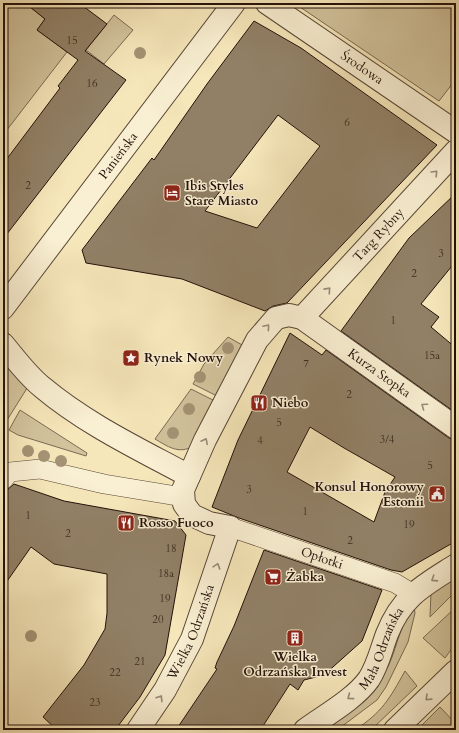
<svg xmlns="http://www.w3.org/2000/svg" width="459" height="733" font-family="Cardo,serif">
  <rect width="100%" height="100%" fill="#f6e7ba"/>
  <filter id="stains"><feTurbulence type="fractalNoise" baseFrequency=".005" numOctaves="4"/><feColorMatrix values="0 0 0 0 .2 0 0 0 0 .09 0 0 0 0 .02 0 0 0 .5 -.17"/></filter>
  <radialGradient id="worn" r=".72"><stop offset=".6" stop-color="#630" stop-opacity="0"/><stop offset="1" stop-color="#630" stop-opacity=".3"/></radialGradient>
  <path fill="#d2c39c" stroke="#7a6a53" d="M 3,3 L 25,3 L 45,19 L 37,30 L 67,52 L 3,135 Z
    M 294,3 L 456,3 L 456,79 L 439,101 Z
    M 114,15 L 133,30 L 104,64 L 86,50 Z
    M 228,337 L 244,346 L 217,396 L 193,384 L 204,364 Z
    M 3,364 L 29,385 L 4,425 L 3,424 Z
    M 191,389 L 215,401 L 193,446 C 179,455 167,446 155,439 Z
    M 20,410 L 87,453 L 86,456 L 18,435 L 9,430 Z
    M 456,576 L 456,591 L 430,617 L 431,593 Z
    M 414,606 L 415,613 L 408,642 L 386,687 L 377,700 L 337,730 L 322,730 C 341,714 371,695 384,674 C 397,653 398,626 414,606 Z
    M 456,607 L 456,643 L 445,658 L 423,638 Z
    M 405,671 L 417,686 L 371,730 L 355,730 C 382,712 389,700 405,671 Z
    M 440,707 L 456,724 L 451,730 L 417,730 Z"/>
  <path fill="#918066" stroke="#23110a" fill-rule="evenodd" d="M 25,3 L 79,3 L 107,24 L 85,51 L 126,80 L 3,239 L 3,164 L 60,88 L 58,86 L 78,60 L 37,30 L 45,19 Z
    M 254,21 L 301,48 L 437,145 L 287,303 L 273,306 L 265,311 L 182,279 L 86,263 L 82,250 L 152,158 L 154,160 L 207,84 ZM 278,115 L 320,146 L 257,228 L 205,211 Z
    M 456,193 L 456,261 L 421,304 L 439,317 L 431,327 L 456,348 L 456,413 L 341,331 L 409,238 Z
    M 290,333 L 322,355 L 326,350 L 449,438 L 456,440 L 456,541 L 402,572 L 391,570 L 239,518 L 212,507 L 238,440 ZM 310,427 L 344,448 L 395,477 L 385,492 L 374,522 L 287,472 Z
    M 14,484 L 64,501 L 175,521 L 186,535 L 165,655 L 140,697 L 115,730 L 57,730 L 43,717 L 84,665 L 105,629 L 107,613 L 107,574 L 54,564 L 31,547 L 3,587 L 3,491 L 7,490 Z
    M 264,550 L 382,590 L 362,641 L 324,675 L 304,680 L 298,690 L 290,684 L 263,726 L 258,730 L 176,730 L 217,669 L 215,668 L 217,662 L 234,626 Z"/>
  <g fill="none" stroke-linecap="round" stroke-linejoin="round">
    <g stroke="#584636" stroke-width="20">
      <g id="pedestrian">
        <path d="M 3,480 L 10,472 L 40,469 L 104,484 L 183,497"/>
        <path id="s1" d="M 230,527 L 395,583 L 413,594"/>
      </g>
    </g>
    <g stroke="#584636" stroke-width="24">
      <g id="minor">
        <path id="s2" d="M 267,3 L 456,132"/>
        <path id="s3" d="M 3,308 L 234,3"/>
        <path id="s4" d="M 302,318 L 456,151"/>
        <path d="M 3,344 C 15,358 27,375 42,387 C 86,424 139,449 189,476"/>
        <path id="s5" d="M 138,730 L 165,690 L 192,639 L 230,527 L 209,523 L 192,515 L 184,504 L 183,490 L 205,440 L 257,340 L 276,318 L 289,315 L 302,318 L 456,428"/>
        <path id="s6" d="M 305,730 C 324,716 355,699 369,679 C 378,665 381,650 387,634 C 402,596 423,586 456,565"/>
      </g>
    </g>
    <g stroke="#584636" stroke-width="24">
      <path id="tertiary" d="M 395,730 L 456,671"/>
    </g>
    <use href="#pedestrian" stroke="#f9efd2" stroke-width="19"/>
    <use href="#minor" stroke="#f9efd2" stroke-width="22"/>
    <use href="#tertiary" stroke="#f9efd2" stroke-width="22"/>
  </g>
  <g fill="#a49375">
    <circle cx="140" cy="53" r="6"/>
    <circle cx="228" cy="348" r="6"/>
    <circle cx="200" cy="377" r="6"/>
    <circle cx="189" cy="409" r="6"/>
    <circle cx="173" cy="433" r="6"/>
    <circle cx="28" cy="451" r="6"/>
    <circle cx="44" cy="456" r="6"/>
    <circle cx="61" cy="461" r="6"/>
    <circle cx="31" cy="636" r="6"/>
  </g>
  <defs><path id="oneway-chevron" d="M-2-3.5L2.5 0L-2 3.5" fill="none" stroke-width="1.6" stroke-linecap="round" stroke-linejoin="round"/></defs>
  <g stroke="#998b78">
    <use href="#oneway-chevron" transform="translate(435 173) rotate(-46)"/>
    <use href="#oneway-chevron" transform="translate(328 290) rotate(-48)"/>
    <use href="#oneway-chevron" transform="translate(267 327) rotate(-50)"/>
    <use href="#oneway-chevron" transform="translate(424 406) rotate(-145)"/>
    <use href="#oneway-chevron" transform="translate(205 441) rotate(-64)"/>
    <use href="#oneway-chevron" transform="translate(217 566) rotate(-72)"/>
    <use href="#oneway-chevron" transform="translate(434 579) rotate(147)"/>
    <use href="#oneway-chevron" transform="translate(350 697) rotate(143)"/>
    <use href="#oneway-chevron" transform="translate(160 698) rotate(-57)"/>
    <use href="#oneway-chevron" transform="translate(428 698) rotate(136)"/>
  </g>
  <defs>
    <g id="hotel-square" transform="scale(0.9)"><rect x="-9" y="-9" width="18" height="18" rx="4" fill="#8f2418" stroke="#f9efd2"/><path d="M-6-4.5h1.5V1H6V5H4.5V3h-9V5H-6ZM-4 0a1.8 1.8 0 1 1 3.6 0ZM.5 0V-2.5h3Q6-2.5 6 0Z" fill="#fff"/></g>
    <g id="sight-square" transform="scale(0.9)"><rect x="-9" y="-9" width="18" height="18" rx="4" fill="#8f2418" stroke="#f9efd2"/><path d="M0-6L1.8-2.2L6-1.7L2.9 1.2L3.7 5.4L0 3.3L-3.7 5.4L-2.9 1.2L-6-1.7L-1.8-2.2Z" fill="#fff"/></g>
    <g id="restaurant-square" transform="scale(0.9)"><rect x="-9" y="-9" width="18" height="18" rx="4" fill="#8f2418" stroke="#f9efd2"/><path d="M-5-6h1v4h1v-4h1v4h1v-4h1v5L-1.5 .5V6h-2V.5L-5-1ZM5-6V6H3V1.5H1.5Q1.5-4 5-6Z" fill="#fff"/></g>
    <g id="civic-square" transform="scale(0.9)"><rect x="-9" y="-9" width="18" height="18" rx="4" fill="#8f2418" stroke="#f9efd2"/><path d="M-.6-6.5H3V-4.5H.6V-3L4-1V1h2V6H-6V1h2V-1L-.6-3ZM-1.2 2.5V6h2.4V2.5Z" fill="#fff"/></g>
    <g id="supermarket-square" transform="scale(0.9)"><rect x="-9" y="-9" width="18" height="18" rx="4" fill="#8f2418" stroke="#f9efd2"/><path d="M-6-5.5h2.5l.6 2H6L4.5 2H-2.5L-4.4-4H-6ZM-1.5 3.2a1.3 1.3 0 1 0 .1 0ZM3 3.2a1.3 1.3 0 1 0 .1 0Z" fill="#fff"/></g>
    <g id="building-square" transform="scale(0.9)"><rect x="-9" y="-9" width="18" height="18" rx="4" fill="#8f2418" stroke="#f9efd2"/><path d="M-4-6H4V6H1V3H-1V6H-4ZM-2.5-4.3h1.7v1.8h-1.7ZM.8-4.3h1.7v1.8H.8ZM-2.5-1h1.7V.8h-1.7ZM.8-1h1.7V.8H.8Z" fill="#fff"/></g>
  </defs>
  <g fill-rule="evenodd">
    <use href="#hotel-square" x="172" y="193"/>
    <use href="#sight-square" x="131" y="358"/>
    <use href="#restaurant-square" x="259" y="403"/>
    <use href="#civic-square" x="437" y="494"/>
    <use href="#restaurant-square" x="126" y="523"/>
    <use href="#supermarket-square" x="273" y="577"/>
    <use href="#building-square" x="295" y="638"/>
  </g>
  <g text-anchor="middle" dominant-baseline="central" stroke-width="3" stroke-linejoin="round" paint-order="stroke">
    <g font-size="11" fill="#3e2d21">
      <text x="72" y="40">15</text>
      <text x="92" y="83">16</text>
      <text x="347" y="122">6</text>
      <text x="28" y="185">2</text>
      <text x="441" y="253">3</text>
      <text x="414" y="273">2</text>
      <text x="393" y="320">1</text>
      <text x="432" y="355">15a</text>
      <text x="306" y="363">7</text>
      <text x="349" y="394">2</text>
      <text x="279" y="422">5</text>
      <text x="387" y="439">3/4</text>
      <text x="260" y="440">4</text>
      <text x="430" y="465">5</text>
      <text x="249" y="489">3</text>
      <text x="305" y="511">1</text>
      <text x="28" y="515">1</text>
      <text x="409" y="524">19</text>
      <text x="68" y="533">2</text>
      <text x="350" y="540">2</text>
      <text x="171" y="548">18</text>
      <text x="166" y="573">18a</text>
      <text x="165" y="598">19</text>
      <text x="158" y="619">20</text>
      <text x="140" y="661">21</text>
      <text x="115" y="672">22</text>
      <text x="95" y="702">23</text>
    </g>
    <g font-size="13" fill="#23110a" stroke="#f9efd2">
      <text stroke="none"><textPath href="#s2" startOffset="115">Środowa</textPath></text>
      <text stroke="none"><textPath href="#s3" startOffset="191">Panieńska</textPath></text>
      <text stroke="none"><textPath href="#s4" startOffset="113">Targ Rybny</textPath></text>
      <text stroke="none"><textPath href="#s5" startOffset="610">Kurza Stopka</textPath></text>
      <text stroke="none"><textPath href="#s1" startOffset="97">Opłotki</textPath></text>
      <text stroke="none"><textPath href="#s5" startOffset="112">Wielka Odrzańska</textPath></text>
      <text stroke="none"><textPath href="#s6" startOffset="115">Mała Odrzańska</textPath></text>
    </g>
    <g font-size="13" font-weight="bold" fill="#23110a" stroke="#f9efd2" text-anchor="start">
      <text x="185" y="186">Ibis Styles<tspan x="185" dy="15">Stare Miasto</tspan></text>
      <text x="144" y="358">Rynek Nowy</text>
      <text x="272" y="403">Niebo</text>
      <text x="424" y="487" text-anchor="end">Konsul Honorowy<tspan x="424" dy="15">Estonii</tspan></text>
      <text x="139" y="523">Rosso Fuoco</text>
      <text x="286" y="577">Żabka</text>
      <text x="295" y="657" text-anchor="middle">Wielka<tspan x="295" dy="15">Odrzańska Invest</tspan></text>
    </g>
  </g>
  <rect width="459" height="733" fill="none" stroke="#f6e7ba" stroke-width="16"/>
  <rect x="4" y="4" width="451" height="725" fill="none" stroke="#23110a" stroke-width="2"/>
  <rect x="8" y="8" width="443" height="717" fill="none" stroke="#23110a"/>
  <rect width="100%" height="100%" filter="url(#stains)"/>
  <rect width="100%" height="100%" fill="url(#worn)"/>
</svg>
